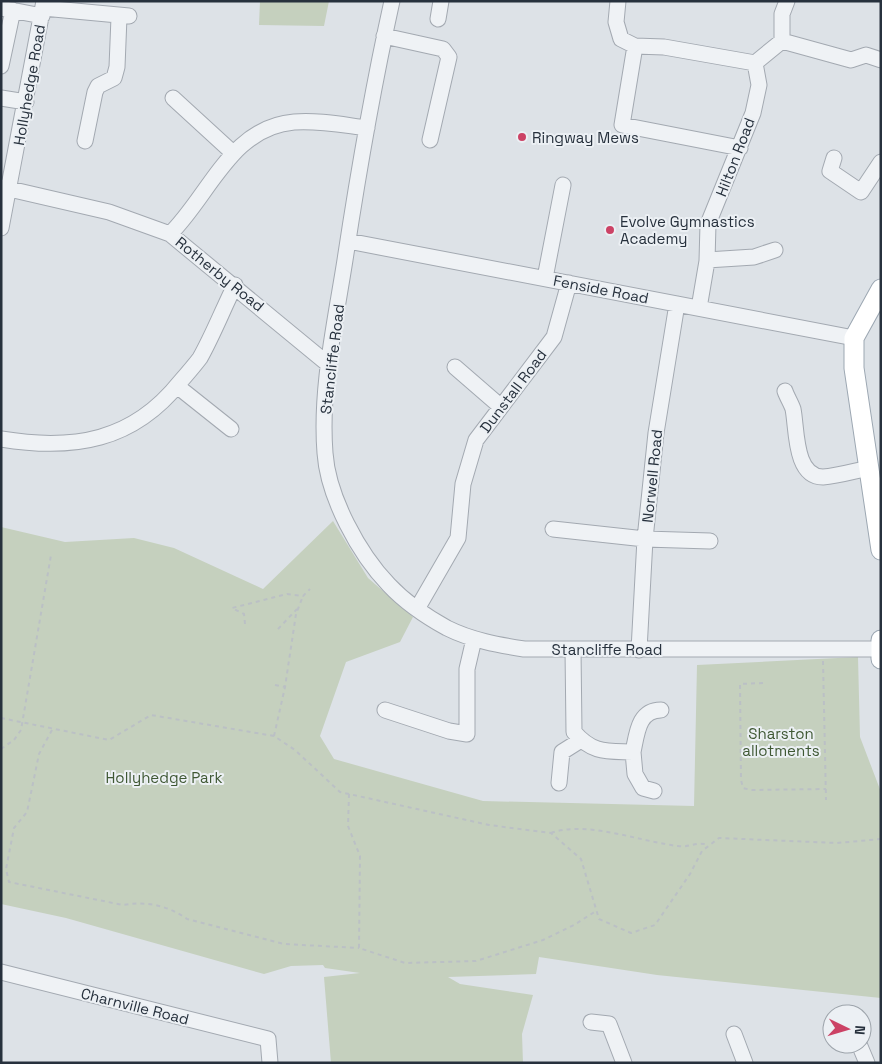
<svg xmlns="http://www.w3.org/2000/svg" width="882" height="1064" font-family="'Space Grotesk',sans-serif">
  <rect width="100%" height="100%" fill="#dde2e7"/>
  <path fill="#c5d0be" d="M 260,1 L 329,1 L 324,26 L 259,25 Z
    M 333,521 L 368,578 L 413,617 L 400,642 L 346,662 L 320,736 L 334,759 L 483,801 L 694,806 L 697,665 L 858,657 L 860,737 L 881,792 L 881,998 L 657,975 L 539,957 L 536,974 L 448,977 L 460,984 L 533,995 L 522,1034 L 523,1063 L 331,1063 L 324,977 L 360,973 L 325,968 L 323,965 L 291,966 L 264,974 L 66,918 L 1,904 L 1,527 L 65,542 L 134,538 L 174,548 L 263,589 Z"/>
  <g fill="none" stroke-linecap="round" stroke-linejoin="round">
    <g stroke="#a3a9b1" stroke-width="17">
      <path id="minor" d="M 392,1 C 373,87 358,174 345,260 C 335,324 320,389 325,453 C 328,497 359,554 389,585 C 405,602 427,617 447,628 C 471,640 498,645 524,649 L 880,649
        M 618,1 L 616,22 L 621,39 L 635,46 L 664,47 L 755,63
        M 1,8 L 42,16
        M 43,8 L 129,16
        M 438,19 L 441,1
        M 384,36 L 443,49 L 449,57 L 430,140
        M 782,41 L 851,60 L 866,55 L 881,60
        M 635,46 L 622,125 L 740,148
        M 755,63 L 782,41 L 782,14 L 787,1
        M 1,66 L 13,10
        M 1,98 L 26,102
        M 173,98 L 233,153
        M 85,141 L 95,92 L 98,86 L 114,78 L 117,67 L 119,17
        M 834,158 L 830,171 L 861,192 L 881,162
        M 1,187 L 109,212 L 170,234 L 329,365
        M 1,228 L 44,1
        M 170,234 C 209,196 231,127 294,122 C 318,120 343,125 367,128
        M 348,241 L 854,338
        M 707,260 L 754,257 L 775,250
        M 545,278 L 563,185
        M 699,308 L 707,261 L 708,224 L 753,113 L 759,85 L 755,63
        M 455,367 L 500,406
        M 177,386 L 231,429
        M 785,391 C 787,397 791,403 793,409 C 797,428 794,477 823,477 C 838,476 854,471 869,468
        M 1,439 C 74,451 133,441 180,382 C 187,374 194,366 200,358 C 213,335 223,309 235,285
        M 553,529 L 645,539 L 710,541
        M 417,609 L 458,538 L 463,484 L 476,440 L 554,337 L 569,283
        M 573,650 L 574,732 C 593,754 607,751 633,752 C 637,734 638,710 661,710
        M 639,650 L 645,539 L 656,433 L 677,304
        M 385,710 L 449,731 L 467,734 L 467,669 L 474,639
        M 633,752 L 635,774 L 643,788 L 654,791
        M 559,783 L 562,752 L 581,740
        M 1,972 L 268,1039 L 270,1063
        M 591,1022 L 609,1024 L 624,1063
        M 734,1034 L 745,1063
        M 859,1044 L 867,1063"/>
    </g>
    <g stroke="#9ca7b2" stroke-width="21">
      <path id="major" d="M 881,289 L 854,338 L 854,368 L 881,550
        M 881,640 L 881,659"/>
    </g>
    <path stroke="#bbc0c5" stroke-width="2" stroke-dasharray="4 4" stroke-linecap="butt" d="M 245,624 L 244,614 L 232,608 L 287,594 L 303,596 L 310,589
      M 278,629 L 297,609
      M 823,661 L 826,800
      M 763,683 L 740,684 L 741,780 L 743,788 L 751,790 L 826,789
      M 275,685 L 285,687
      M 1,718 L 109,740 L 151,715 L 274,736 L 295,750 L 340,792 L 489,825 L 551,833 L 581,859 L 599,919 L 631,933 L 655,925 L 690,874 L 702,851 L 719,838 L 837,843 L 881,839
      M 52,730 L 39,754 L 27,812 L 14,828 L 6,869 L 9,882 L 123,905 C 146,901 167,905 187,919 L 284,944 L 359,948
      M 274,736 L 285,687 L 296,614 L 303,596
      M 1,749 L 14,740 L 21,730 L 51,555
      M 349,794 L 348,826 L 360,856 L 359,948 L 405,963 L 476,961 L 543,940 L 574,925 L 596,911
      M 551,833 C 587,820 641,842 678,846 C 689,848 697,841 708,845"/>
    <use href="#minor" stroke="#eff2f5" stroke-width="15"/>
    <use href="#major" stroke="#fff" stroke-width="19"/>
  </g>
  <g fill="#cc4265" stroke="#ecf0f4" stroke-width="2">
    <circle cx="522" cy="137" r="5"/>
    <circle cx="610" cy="230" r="5"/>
  </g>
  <g text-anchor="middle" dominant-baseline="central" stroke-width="4" stroke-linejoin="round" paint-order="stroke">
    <g font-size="15" fill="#27313d" stroke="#ecf0f4">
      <text transform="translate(29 85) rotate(-80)">Hollyhedge Road</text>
      <text transform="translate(735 157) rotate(-69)">Hilton Road</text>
      <text transform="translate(220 274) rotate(39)">Rotherby Road</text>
      <text transform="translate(601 289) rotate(11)">Fenside Road</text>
      <text transform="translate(332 359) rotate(-83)">Stancliffe Road</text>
      <text transform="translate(513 391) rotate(-53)">Dunstall Road</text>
      <text transform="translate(652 476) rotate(-84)">Norwell Road</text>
      <text x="607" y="649">Stancliffe Road</text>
      <text transform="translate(135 1006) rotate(14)">Charnville Road</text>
    </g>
    <g font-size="15" fill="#27313d" stroke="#ecf0f4" text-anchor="start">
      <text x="532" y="137">Ringway Mews</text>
      <text x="620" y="221">Evolve Gymnastics<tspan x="620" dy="17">Academy</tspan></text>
    </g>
    <g font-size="15" fill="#3f5834" stroke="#ecf0f4">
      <text x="781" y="733">Sharston<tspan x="781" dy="17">allotments</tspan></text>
      <text x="164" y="777">Hollyhedge Park</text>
    </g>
  </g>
  <rect width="882" height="1064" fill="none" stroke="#27313d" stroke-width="5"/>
  <g transform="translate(847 1029) rotate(95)"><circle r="24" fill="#ecf0f4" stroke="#9da4ab"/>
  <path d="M0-4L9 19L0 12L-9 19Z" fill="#cc4265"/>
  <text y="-8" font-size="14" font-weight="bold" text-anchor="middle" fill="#27313d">N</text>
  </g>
</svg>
